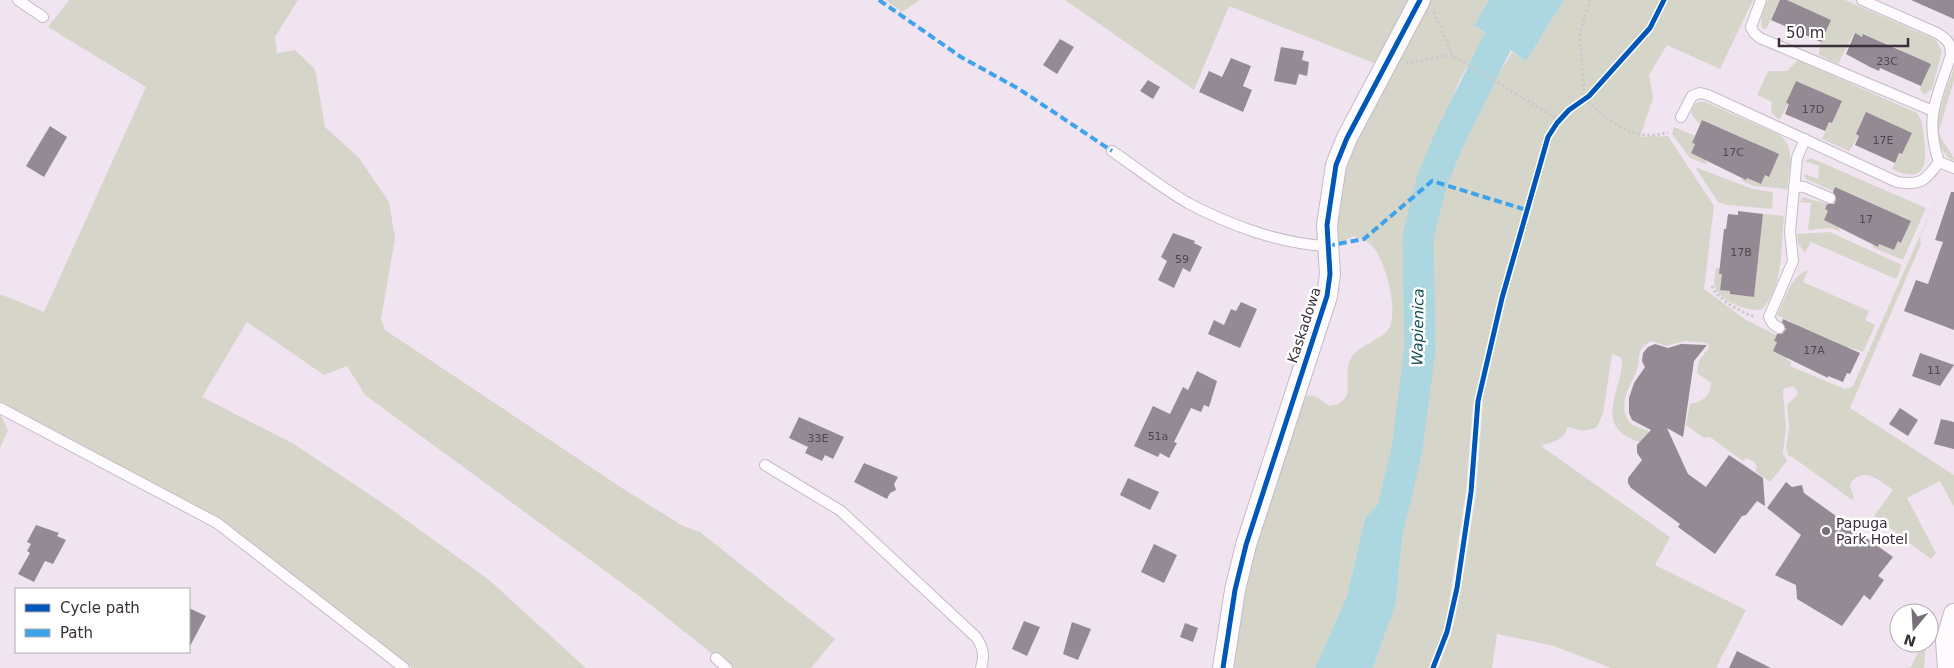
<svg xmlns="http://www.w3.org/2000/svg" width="1954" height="668" font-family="'DejaVu Sans',sans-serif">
  <rect width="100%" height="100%" fill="#f1e4f1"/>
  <path fill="#d6d5ca" d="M 69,0 L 298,0 L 275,37 L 277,53 L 295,50 L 315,69 L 325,127 L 359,158 L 389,202 L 395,238 L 381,319 L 385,330 L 625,490 L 683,526 L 700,532 L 835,639 L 811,668 L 730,668 L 642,598 L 365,395 L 347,366 L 324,375 L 247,322 L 202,397 L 294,444 L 381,502 L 488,579 L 586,668 L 412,668 L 235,532 L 0,401 L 0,294 L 44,312 L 146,87 L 48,27 Z
    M 886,0 L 920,0 L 902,12 Z
    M 1065,0 L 1415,0 L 1379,65 L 1229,6 L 1194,90 Z
    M 1424,0 L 1489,0 L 1474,25 L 1486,34 L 1459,81 L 1424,177 L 1410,236 L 1410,347 L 1397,447 L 1385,497 L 1365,518 L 1347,596 L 1315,668 L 1227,668 L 1240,590 L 1299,398 C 1312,392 1319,397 1329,406 C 1362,401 1338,375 1353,355 C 1362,344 1378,341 1387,331 C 1401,316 1385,257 1371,245 C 1367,241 1360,239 1354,236 L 1336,244 L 1339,170 Z
    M 1564,0 L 1753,0 L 1720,69 L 1667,45 L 1649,75 L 1653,98 L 1640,137 L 1668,136 L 1714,206 L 1704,289 L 1746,320 L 1776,335 L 1774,341 L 1777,342 L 1773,351 L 1787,357 L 1787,360 L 1791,362 L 1790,366 L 1845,389 L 1853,386 L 1947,175 L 1920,237 L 1921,244 L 1850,408 L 1954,475 L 1954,507 L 1940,481 L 1907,498 L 1936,553 L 1931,559 L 1874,516 L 1893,490 C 1880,481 1866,467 1852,481 L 1850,486 L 1854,497 L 1852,500 L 1791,456 L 1789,457 L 1786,448 L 1789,427 L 1787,405 L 1798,394 L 1796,389 L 1792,386 L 1785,388 L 1783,391 L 1786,426 L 1783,453 L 1787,461 L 1770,482 L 1755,471 L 1757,467 L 1753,461 L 1746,458 L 1743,461 L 1710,437 L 1704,438 L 1686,425 L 1690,404 C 1703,401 1710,397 1711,383 L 1697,373 L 1699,361 L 1709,347 L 1707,343 L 1685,341 L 1666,346 L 1651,341 C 1648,343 1644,345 1642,348 C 1638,354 1640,360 1638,367 C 1633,382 1618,401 1627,418 C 1632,429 1645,427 1652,434 L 1640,442 C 1591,427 1622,391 1622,362 L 1620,357 L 1612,354 L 1603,414 L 1596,428 L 1582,431 L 1568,427 C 1563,441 1554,441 1541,446 L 1670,537 L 1655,565 L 1746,610 L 1716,668 L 1611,668 L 1554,646 L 1497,634 L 1492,668 L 1438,668 L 1452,631 L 1461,588 L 1476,494 L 1483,401 L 1473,403 L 1466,491 L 1445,629 L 1429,668 L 1373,668 L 1396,603 L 1403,528 L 1399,502 L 1416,451 L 1430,349 L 1428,232 L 1457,146 L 1512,52 L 1526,61 Z
    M 1768,0 L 1780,0 L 1766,29 L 1762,28 L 1761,16 Z
    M 1787,0 L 1845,0 L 1936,40 L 1942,51 L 1932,89 L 1924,95 L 1920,89 L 1931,64 L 1898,52 L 1899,49 L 1864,34 L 1862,37 L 1854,33 L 1838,64 L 1819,55 L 1820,44 L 1831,20 Z
    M 1798,60 L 1917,113 C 1923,121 1923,131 1924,140 C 1928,167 1923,184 1892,169 L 1899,153 L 1902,154 L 1912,133 L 1856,134 L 1859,136 L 1849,151 L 1822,139 L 1829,122 L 1832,123 L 1842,101 L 1796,81 L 1786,103 L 1789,104 L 1779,120 L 1771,112 L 1772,102 L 1757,95 L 1768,71 L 1787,71 Z
    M 1954,67 L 1954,80 L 1939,131 L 1941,138 L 1954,158 L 1953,161 C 1922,140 1946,94 1954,67 Z
    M 1698,102 L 1705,102 L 1778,134 C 1797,146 1789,170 1787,189 L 1754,186 L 1740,180 L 1747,178 L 1761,184 L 1765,175 L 1768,177 L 1753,142 L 1702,120 L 1700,124 C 1692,117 1687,109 1698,102 Z
    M 1674,127 L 1695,136 L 1692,143 L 1695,144 L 1691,153 L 1705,159 L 1708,165 L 1690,158 L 1672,134 Z
    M 1811,158 L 1926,208 L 1903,260 L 1872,247 L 1874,244 L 1878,246 L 1879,244 L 1894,250 L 1898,241 L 1902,243 L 1911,221 L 1899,215 L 1898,218 L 1885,211 L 1885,209 L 1835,187 L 1833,191 L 1806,179 L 1804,174 L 1818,179 L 1819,166 L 1805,161 Z
    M 1695,167 L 1753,189 L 1773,192 L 1772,209 L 1728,205 L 1718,202 Z
    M 1803,197 L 1827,204 L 1825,209 L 1828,211 L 1841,232 L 1831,228 L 1808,230 L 1811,203 L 1800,202 Z
    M 1763,214 L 1784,216 C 1781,245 1784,286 1762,309 C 1749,313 1720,301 1715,287 C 1713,282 1715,274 1716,268 L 1720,268 L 1719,274 L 1722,274 L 1720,290 L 1730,291 L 1730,294 L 1754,297 Z
    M 1830,232 L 1902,265 L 1896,279 L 1811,242 L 1805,253 L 1798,243 L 1797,234 Z
    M 1808,270 L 1803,282 L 1869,311 L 1865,320 L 1875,325 L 1863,352 L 1848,347 L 1847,349 L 1834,343 L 1834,341 L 1795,326 L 1795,324 L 1777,315 C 1785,300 1791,275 1808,270 Z
    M 0,414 L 8,430 L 0,448 Z
    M 1922,643 L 1926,643 L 1924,668 L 1909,668 L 1911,667 Z"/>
  <path fill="#acd6e0" d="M 1489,0 L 1564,0 L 1526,61 L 1474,25 Z
    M 1385,497 L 1399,502 L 1403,528 L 1396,603 L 1373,668 L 1315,668 L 1347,596 L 1365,518 Z"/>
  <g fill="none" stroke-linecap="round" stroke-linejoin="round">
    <path stroke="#acd6e0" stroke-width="31" d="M 1385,542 L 1407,449 L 1420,349 L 1418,237 L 1432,181 L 1448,142 L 1497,43 L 1527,0"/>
  </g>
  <path fill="#948a94" d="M 1780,0 L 1787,0 L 1831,20 L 1821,42 L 1771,20 Z
    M 1911,0 L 1954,0 L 1954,19 Z
    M 1855,33 L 1862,37 L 1863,34 L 1931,64 L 1921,86 L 1880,68 L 1879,71 L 1870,67 L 1846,54 Z
    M 1060,39 L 1074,47 L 1057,74 L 1043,65 Z
    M 1281,47 L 1304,51 L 1302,60 L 1309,62 L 1307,76 L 1299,74 L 1296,85 L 1274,81 Z
    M 1231,58 L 1251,66 L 1243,86 L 1252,90 L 1243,112 L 1199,92 L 1209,71 L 1222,77 Z
    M 1148,80 L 1160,87 L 1153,99 L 1140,91 Z
    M 1796,81 L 1842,101 L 1832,123 L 1829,122 L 1825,131 L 1785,114 L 1789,104 L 1786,103 Z
    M 1866,112 L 1912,133 L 1902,154 L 1899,153 L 1895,163 L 1855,145 L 1859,136 L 1856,134 Z
    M 1702,120 L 1779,154 L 1769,177 L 1765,175 L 1761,184 L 1747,178 L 1746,180 L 1691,153 L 1695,144 L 1692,143 Z
    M 50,126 L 67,137 L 44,177 L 26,166 Z
    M 1835,187 L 1911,221 L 1901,243 L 1898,241 L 1894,250 L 1879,244 L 1878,247 L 1824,220 L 1828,211 L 1825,209 L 1827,204 L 1834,204 L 1836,200 L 1833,192 Z
    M 1951,192 L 1954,192 L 1954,330 L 1904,311 L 1916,280 L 1928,284 L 1943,242 L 1935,240 Z
    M 1738,211 L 1763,214 L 1754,297 L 1730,294 L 1730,291 L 1720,290 L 1722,274 L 1719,274 L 1724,229 L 1726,229 L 1728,214 L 1738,215 Z
    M 1173,233 L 1195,241 L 1194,243 L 1202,247 L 1190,272 L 1183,268 L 1174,288 L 1158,280 L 1167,261 L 1161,257 Z
    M 1241,302 L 1257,309 L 1240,348 L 1208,334 L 1214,320 L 1224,325 L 1231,309 L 1236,311 Z
    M 1783,319 L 1860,353 L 1850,374 L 1847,373 L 1843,382 L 1828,376 L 1828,378 L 1773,351 L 1777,342 L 1774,341 L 1777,334 L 1782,334 L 1786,329 L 1782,322 Z
    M 1655,344 L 1668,348 L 1681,344 L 1707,345 L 1694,361 L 1683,437 L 1667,428 L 1688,474 L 1706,487 L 1729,455 L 1763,478 L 1765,506 L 1757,501 L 1746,515 L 1742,516 L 1715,554 L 1678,527 L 1680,524 L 1631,488 L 1628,483 L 1628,478 L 1642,460 L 1637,453 L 1637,445 L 1651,430 L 1632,420 L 1629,413 L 1629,398 L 1634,383 L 1645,367 L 1642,361 L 1643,353 L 1648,347 Z
    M 1920,353 L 1954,365 L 1940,386 L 1912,376 Z
    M 1197,371 L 1217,381 L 1209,407 L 1204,405 L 1201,412 L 1191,408 L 1174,442 L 1177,443 L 1169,458 L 1160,453 L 1158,457 L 1134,446 L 1153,406 L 1170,414 L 1183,387 L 1188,390 Z
    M 1900,408 L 1918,420 L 1908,436 L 1889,424 Z
    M 799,417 L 844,437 L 833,459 L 825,455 L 822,461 L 805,453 L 808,447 L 789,438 Z
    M 1941,419 L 1954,422 L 1954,449 L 1934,444 Z
    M 864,463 L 898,477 L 894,484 L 896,490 L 890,493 L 887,499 L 854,482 Z
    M 1128,478 L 1159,492 L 1150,510 L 1120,495 Z
    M 1786,482 L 1792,487 L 1802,485 L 1804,493 L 1893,557 L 1878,576 L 1884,580 L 1870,600 L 1864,595 L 1842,626 L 1797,599 L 1796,585 L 1775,575 L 1801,535 L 1767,508 Z
    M 36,525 L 59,533 L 57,536 L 66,540 L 53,564 L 45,561 L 34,582 L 18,574 L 30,553 L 27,551 L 31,544 L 27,542 Z
    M 1154,544 L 1177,555 L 1164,583 L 1141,572 Z
    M 189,608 L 206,616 L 189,648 Z
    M 1024,621 L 1040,627 L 1027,656 L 1012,649 Z
    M 1072,622 L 1091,629 L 1078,660 L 1063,654 Z
    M 1185,623 L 1198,628 L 1193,642 L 1180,637 Z
    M 1737,651 L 1771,668 L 1729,668 Z"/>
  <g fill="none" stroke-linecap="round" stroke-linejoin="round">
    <g stroke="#c5bbc5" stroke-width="12">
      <path id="lane" d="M 18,0 L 43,17
        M 1761,0 L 1751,27 L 1754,33 L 1760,38 L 1933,111
        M 1862,0 L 1937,33 C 1947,39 1951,43 1951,55 C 1937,98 1924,117 1939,162 L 1954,168
        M 1681,117 L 1692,96 L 1700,93 L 1708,95 L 1897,182 C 1921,186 1926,180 1939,162
        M 1112,151 C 1137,168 1162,188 1188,203 C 1229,225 1281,244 1327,246
        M 1794,186 L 1804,187 L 1830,198
        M 1779,328 L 1773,324 L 1769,317 L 1793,261 L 1790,231 L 1797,158 L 1805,139
        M 0,408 L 217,523 L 404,668
        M 765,465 L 841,511 L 976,637 C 983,647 985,655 981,668
        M 716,658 L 727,668"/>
    </g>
    <g stroke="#c5bbc5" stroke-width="22">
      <path id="street" d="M 1223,668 L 1235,590 L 1246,545 L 1327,296 L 1330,274 L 1327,225 L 1336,165 L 1347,138 L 1420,0
        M 1948,668 L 1946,641 L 1954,614"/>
    </g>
    <path stroke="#cdc8cd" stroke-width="3" stroke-dasharray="2.5 2.5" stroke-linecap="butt" d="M 1590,0 L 1580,33 L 1584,99 C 1609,120 1633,144 1668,132
      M 1434,12 L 1452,55
      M 1406,63 L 1452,55 L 1559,120
      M 1712,286 C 1716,299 1744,314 1756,317"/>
    <use href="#lane" stroke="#fdfbfd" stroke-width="10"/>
    <use href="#street" stroke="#fdfbfd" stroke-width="20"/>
    <path stroke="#3fa3ec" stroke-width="4" stroke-dasharray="8 4" stroke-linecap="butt" d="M 879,0 L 961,57 L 1019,89 L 1112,151
      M 1327,246 L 1364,239 L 1432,181 L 1527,210"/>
    <g stroke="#fff" stroke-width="8">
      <path id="cycleway" d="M 1223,668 L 1235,590 L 1246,545 L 1327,296 L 1330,274 L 1327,225 L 1336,165 L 1347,138 L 1420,0
        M 1433,668 L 1447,632 L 1457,588 L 1471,492 L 1478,401 L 1502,298 L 1548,137 L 1557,123 L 1569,110 L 1589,96 L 1650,28 L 1664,0"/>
    </g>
    <use href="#cycleway" stroke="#0057b8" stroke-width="5"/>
  </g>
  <circle fill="#796e79" stroke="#fff" stroke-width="2" cx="1826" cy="531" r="5"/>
  <g text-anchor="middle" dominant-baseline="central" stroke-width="5" stroke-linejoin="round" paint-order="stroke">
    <g font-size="11" fill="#504650">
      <text x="1887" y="61">23C</text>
      <text x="1813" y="109">17D</text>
      <text x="1883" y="140">17E</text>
      <text x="1733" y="152">17C</text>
      <text x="1866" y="219">17</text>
      <text x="1741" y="252">17B</text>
      <text x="1182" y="259">59</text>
      <text x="1814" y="350">17A</text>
      <text x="1934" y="370">11</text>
      <text x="1158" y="436">51a</text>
      <text x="818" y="438">33E</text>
    </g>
    <g font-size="14" fill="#392f39" stroke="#fff">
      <text transform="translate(1304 325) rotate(-72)">Kaskadowa</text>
    </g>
    <g font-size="14" fill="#392f39" stroke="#fff" text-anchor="start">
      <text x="1836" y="523">Papuga<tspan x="1836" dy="16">Park Hotel</tspan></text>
    </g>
    <g font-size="15" font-style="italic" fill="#165057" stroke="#fff">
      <text transform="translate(1418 327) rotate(-89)">Wapienica</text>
    </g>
  </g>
  <rect x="15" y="588" width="175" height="65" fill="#ffffff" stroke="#b0acb0"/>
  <rect x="25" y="604" width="25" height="8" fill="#0057b8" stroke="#b0acb0"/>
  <text x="60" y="613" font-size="15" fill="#392f39">Cycle path</text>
  <rect x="25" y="629" width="25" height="8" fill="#3fa3ec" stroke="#b0acb0"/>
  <text x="60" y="638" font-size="15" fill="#392f39">Path</text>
  <g transform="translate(1914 628) rotate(198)"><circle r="24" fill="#ffffff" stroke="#b0acb0"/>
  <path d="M0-4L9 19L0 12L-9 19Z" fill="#796e79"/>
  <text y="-8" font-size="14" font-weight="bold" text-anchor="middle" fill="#392f39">N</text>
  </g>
  <path d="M1779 38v8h129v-8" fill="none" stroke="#392f39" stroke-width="2.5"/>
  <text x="1786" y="38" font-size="15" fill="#392f39" stroke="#ffffff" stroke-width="4" paint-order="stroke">50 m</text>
</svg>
